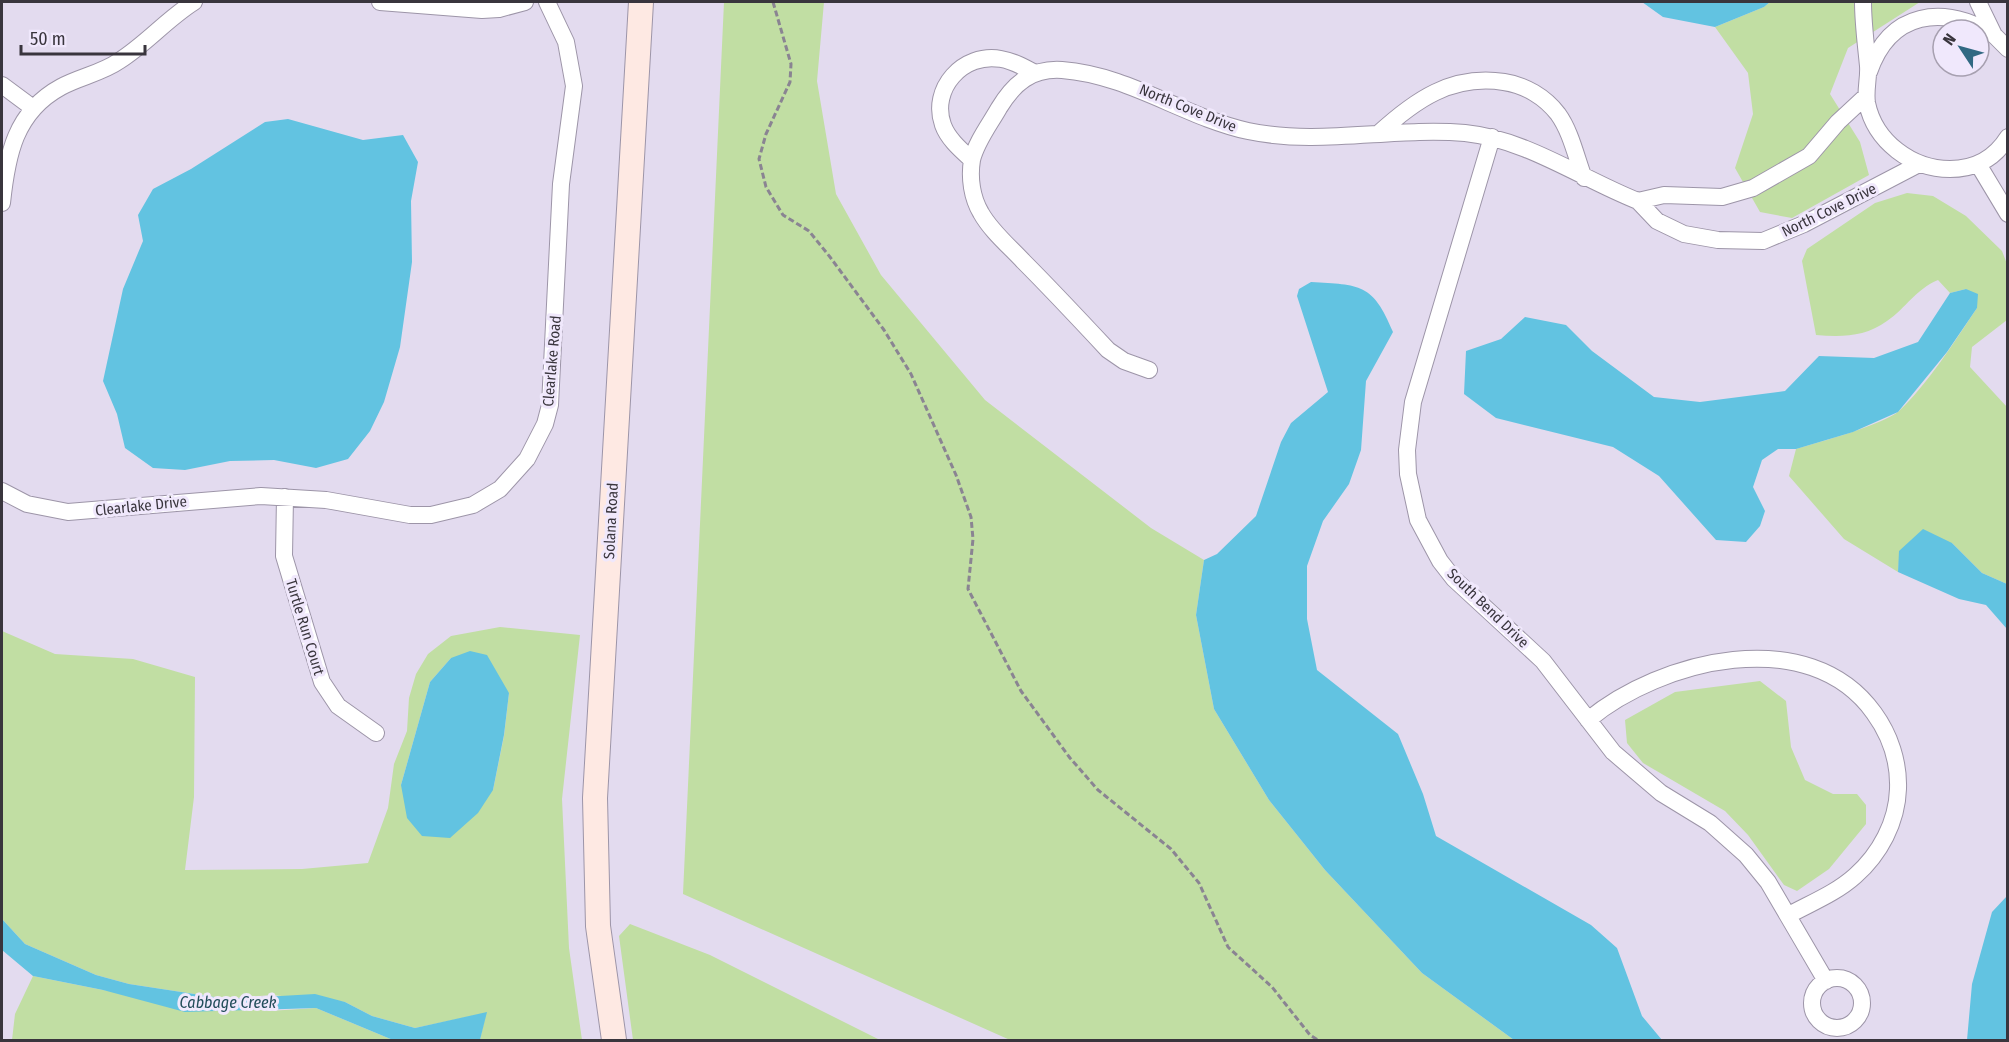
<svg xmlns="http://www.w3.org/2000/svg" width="2009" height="1042" font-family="'Fira Sans Condensed',sans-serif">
  <rect width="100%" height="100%" fill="#e3dbef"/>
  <path fill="#c1dea3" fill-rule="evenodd" d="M 724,2 L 824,2 L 817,81 L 836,194 L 881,275 L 985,400 L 1151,528 L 1204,560 L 1196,615 L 1214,709 L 1269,800 L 1325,870 L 1422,973 L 1514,1040 L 1010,1040 L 683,894 Z
    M 1770,2 L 1920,2 L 1848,48 L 1830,94 L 1860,142 L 1869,175 L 1792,218 L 1760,212 L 1735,168 L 1753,114 L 1748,73 L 1715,27 L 1764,7 Z
    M 1907,193 L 1933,196 L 1966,216 L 2002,251 L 2007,264 L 2007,320 L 1972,347 L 1970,367 L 2007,407 L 2007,584 L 1982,573 L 1952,543 L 1900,551 L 1898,572 L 1844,539 L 1789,476 L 1796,449 C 1819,442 1883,425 1899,411 C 1927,385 1955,341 1977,308 L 1966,289 L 1950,293 L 1938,280 C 1916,289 1906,308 1887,321 C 1865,337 1842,337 1816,335 L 1802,261 L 1807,249 L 1875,203 Z
    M 500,627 L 580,635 L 562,799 L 569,948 L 582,1040 L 480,1040 L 486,1013 L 415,1028 L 372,1016 L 345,1002 L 271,995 L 227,999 L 129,984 L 96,975 L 25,944 L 2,919 L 2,631 L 55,654 L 133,659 L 195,677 L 194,797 L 185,870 L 302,869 L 368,863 L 388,808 L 394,764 L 407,731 L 409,698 L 416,674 L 428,654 L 451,636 ZM 451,658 L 509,693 L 504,736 L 493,790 L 401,785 L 430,682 Z
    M 1760,681 L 1786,701 L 1791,747 L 1805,780 L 1833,794 L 1857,794 L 1866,805 L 1866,824 L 1829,869 L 1797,891 L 1784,885 L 1748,835 L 1725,811 L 1643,763 L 1627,743 L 1625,720 L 1675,692 Z
    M 630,924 L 710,955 L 880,1040 L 633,1040 L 619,936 Z
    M 33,976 L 103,990 L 269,1011 L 316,1008 L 393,1040 L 12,1040 L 15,1014 Z"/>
  <path fill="#62c3e1" d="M 1642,2 L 1770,2 L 1764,7 L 1715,27 L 1663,17 Z
    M 288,119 L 363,140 L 403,135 L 418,162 L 411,201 L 412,262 L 400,347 L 384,402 L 370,431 L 348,459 L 316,468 L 274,460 L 230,461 L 185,470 L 153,468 L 125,448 L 117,414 L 103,381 L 123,289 L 143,241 L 138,215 L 153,189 L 191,169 L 265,122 Z
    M 1311,282 C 1360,285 1373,283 1393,332 L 1366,381 L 1361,450 L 1349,484 L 1323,521 L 1307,566 L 1307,619 L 1317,670 L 1398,734 L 1423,794 L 1436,836 L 1591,925 L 1617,948 L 1642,1016 L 1662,1040 L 1514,1040 L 1422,973 L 1325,870 L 1269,800 L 1214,709 L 1196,615 L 1204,560 L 1217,554 L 1256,516 L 1281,442 L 1291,423 L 1328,392 L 1297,296 L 1299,289 Z
    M 1966,289 L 1978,294 L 1977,308 L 1947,352 L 1898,412 L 1853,432 L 1796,449 L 1778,449 L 1762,460 L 1753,487 L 1765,511 L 1760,526 L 1746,542 L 1716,540 L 1659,476 L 1613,447 L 1496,418 L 1464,394 L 1466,351 L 1501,339 L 1525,317 L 1566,325 L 1592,351 L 1654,397 L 1700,402 L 1785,391 L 1819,356 L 1874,358 L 1918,342 L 1950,293 Z
    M 1923,529 L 1952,543 L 1982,573 L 2007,584 L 2007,629 L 1986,605 L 1959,599 L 1898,572 L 1899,551 Z
    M 470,651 L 487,655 L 509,693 L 504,735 L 493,790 L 478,813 L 450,838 L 422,836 L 407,818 L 401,785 L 430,682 L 451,658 Z
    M 2007,896 L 2007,1040 L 1967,1040 L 1972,984 L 1992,912 Z
    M 2,919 L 25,944 L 96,975 L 129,984 L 227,999 L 315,994 L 345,1002 L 372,1016 L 415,1028 L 487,1012 L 480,1040 L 393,1040 L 316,1008 L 185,1012 L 103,990 L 33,976 L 2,950 Z"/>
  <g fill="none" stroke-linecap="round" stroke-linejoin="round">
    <g stroke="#9d95a8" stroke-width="18">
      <path id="street" d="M 380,2 L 482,10 L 499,9 L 525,2
        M 1863,2 C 1863,23 1866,45 1868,66 C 1869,78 1865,90 1867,103 C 1875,142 1912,169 1950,169 C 1975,169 1995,158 2008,137
        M 1978,2 L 1994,35 L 2008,49
        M 1869,72 C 1890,11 1943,4 1994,35
        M 2,85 L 33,108
        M 1866,96 L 1838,122 L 1809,156 L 1753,188 L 1722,197 L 1664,195 L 1638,201 L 1657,221 L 1684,234 L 1718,240 L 1763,241 L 1804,224 L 1919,164
        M 1378,134 C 1415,100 1452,74 1504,82 C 1525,85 1545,97 1558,114 C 1571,132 1576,157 1584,178
        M 1492,137 L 1413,402 L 1407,450 L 1408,474 L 1418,520 L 1440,561 L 1454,579 L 1543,661 L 1613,752 L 1661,793 L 1710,823 L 1746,855 L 1768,882 L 1826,981
        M 972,160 C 961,150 948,139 943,125 C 930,89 963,52 1001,59 C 1013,61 1024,67 1035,73
        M 1978,164 L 2008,214
        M 2,203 C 7,155 15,112 61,87 C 79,77 102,73 119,61 C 146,44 167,19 194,2
        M 1149,370 L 1124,361 L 1108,350 C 1080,320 1052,290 1023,261 C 1009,246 991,231 981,213 C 972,198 969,178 972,160 C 976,142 990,124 999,108 C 1014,83 1032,68 1062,70 C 1129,75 1184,117 1248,131 C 1319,146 1393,127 1465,133 C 1526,139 1582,179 1638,201
        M 2,491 L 27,504 L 68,512 L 261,496 L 326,500 L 410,515 L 431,515 L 473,505 L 500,489 L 527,459 L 545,424 L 550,405 L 561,184 L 574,86 L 566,42 L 547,2
        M 285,497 L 284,556 L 322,682 L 338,706 L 376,733
        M 1588,720 C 1660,660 1809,622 1874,713 C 1890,735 1899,762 1898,789 C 1897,822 1880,854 1855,876 C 1836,893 1811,903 1789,915
        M1812 1003a25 25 0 1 1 50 0a25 25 0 1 1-50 0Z"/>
    </g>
    <g stroke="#9d95a8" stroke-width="26">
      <path id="secondary" d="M 614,1040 L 598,926 L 595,798 L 641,2"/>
    </g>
    <path stroke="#8a8492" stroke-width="3" stroke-dasharray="6 3" stroke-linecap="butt" d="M 773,2 L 791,64 L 790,82 L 766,134 L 759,159 L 766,187 L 783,215 L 809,231 L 830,257 L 884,330 L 911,374 L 956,475 L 971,517 L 973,539 L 968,589 L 980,612 L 1021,691 L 1070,758 L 1098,790 L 1171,849 L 1199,883 L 1228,947 L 1272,987 L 1310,1035 L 1318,1040"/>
    <use href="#street" stroke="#fff" stroke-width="16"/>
    <use href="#secondary" stroke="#fee9e3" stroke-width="24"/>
  </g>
  <g text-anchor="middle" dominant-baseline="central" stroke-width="6" stroke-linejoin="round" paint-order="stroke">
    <g font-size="15" fill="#39353d" stroke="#f0e8fc">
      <text transform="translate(1188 108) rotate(22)">North Cove Drive</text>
      <text transform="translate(1829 210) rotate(-26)">North Cove Drive</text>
      <text transform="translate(552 361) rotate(-85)">Clearlake Road</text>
      <text transform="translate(141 506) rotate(-6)">Clearlake Drive</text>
      <text transform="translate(611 521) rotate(-87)">Solana Road</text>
      <text transform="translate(1488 608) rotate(44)">South Bend Drive</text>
      <text transform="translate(305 627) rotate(73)">Turtle Run Court</text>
    </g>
    <g font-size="16" font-style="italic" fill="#224d5a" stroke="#f0e8fc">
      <text x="228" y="1002">Cabbage Creek</text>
    </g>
  </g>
  <rect width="2009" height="1042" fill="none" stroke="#39353d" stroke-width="6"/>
  <g transform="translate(1961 48) rotate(306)"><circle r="28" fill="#f0e8fc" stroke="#a7a0b0" stroke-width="1.5"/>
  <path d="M0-4.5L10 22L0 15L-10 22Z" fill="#316983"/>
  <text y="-9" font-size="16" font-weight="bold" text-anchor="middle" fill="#39353d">N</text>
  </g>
  <path d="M21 45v9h124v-9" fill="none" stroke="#39353d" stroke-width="3"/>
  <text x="30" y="45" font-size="18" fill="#39353d" stroke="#f0e8fc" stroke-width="4.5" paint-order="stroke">50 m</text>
</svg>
